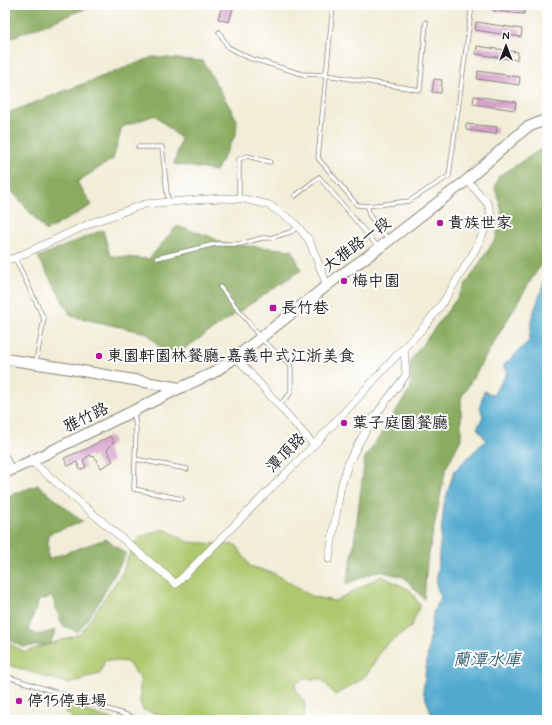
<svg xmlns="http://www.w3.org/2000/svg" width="552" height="725" font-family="Mynerve,'LXGW WenKai TC',sans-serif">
  <rect width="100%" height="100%" fill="#fff"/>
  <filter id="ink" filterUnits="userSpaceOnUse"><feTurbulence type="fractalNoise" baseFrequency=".025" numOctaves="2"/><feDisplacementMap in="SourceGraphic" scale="8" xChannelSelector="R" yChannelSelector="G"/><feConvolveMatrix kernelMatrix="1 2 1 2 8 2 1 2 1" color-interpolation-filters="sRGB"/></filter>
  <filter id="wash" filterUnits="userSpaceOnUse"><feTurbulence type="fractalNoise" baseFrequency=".012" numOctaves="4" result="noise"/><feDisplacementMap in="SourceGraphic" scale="16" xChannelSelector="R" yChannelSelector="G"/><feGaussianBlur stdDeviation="0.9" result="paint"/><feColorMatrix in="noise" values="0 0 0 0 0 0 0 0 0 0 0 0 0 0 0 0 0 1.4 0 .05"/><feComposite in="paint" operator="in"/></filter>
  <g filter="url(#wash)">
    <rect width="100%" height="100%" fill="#f1edd7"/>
    <path fill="#aec86e" stroke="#657245" d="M 164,529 L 188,542 L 236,545 L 250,566 L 275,574 L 313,597 L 335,601 L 381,576 L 410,590 L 420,606 L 411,627 L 383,647 L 368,673 L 361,680 L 335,695 L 322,679 L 304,679 L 294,685 L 305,704 L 304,720 L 176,720 L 165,716 L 143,710 L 140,702 L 140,678 L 127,662 L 105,660 L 100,674 L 87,677 L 69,684 L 5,664 L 5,641 L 25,652 L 80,634 L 123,572 L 126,561 L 139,537 Z
      M 69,702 L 86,706 L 88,712 L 115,720 L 70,720 L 72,716 L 66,713 Z"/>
    <path fill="#8aac61" stroke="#53643e" d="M 5,5 L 95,5 L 5,40 Z
      M 153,57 L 203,61 L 237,120 L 236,134 L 216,171 L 174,164 L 181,139 L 155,115 L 122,127 L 113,159 L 77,182 L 92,205 L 46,231 L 5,183 L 5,114 Z
      M 547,145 L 547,256 L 531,280 L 461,398 L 461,439 L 446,468 L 427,562 L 424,599 L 404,577 L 378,571 L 346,584 L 353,551 L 365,458 L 411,388 L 410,361 L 458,297 L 496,238 L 502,211 L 495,188 L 498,177 Z
      M 177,226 L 209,236 L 223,244 L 292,250 L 301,270 L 169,359 L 147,333 L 71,316 L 38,257 L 103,230 L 110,256 L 149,259 Z
      M 38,485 L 83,522 L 48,534 L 48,559 L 106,539 L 126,554 L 99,602 L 78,632 L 62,625 L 52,597 L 39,600 L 28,630 L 38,635 L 56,630 L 50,644 L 23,647 L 5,638 L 5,497 Z"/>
    <path fill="#52aacf" stroke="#376376" d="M 547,274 L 547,720 L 429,720 L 432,715 L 423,691 L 433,613 L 441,597 L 436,585 L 444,504 L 454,471 L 486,440 L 477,428 L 483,417 L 480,406 L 484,391 L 493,395 L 507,373 L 503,366 L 529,341 L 532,317 Z"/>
    <g id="blocks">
      <path fill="#d6a1cb" d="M 222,5 L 234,5 L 229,22 L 218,19 Z
        M 494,5 L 525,6 L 524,14 L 493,11 Z
        M 476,22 L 522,29 L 521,37 L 475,30 Z
        M 477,46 L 518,52 L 517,60 L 476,54 Z
        M 478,71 L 520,77 L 519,85 L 477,79 Z
        M 434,79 L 442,80 L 441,93 L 432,92 Z
        M 474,96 L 516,102 L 515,110 L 473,104 Z
        M 466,124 L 497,127 L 496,134 L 466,130 Z
        M 110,436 L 114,441 L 107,450 L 113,461 L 101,468 L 94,456 L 92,457 L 90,455 L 83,460 L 86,467 L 80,470 L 77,462 L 68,466 L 64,458 L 86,449 Z"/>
    </g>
  </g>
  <g filter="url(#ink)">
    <use href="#blocks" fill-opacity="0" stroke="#86847a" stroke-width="1"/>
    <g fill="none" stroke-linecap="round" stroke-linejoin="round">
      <g stroke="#86847a" stroke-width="5">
        <path id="lane" d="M 333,5 L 318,158 L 357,205 L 368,206 L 409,201 L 449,176 L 472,5
          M 219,32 L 228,47 L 249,58 L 302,74 L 326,75 L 420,90 L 426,22
          M 138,147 L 162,147 L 168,202
          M 295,196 L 319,177 L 378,247
          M 239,198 L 239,159 L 247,156 L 270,162
          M 368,206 L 369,215 L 388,239
          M 15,258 L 44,319 L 36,362
          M 157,258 L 215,244 L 240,244 L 262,238 L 270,238 L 291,232 L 298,227
          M 220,287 L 247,320 L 260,338 L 290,365 L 291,369 L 291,391 L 290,394 L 279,405
          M 134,412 L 136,429 L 135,459 L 187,469
          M 5,454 L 13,469
          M 135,459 L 134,489 L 182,499
          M 5,676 L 142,720"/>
      </g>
      <g stroke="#86847a" stroke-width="8">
        <path id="street" d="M 5,260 L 15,258 L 91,223 L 145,204 L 220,198 L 244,199 L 269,205 L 294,222 L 309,240 L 327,285
          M 236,357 L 314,445
          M 31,461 L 176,584 L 314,445 L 399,353 L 424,327 L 444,301 L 475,250 L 487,225 L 491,214 L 488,204 L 467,180
          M 329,559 L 340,490 L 349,461 L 371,421 L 406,375 L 404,348"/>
      </g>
      <g stroke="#86847a" stroke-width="12">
        <path id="secondary" d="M 5,359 L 71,369 L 180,388
          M 5,473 L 31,461 L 180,388 L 213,373 L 236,357 L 334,280 L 379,248 L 467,180 L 526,128 L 547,119"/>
      </g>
      <use href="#lane" stroke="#fff" stroke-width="3.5"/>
      <use href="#street" stroke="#fff" stroke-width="7"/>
      <use href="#secondary" stroke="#fff" stroke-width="10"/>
    </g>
  </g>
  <g fill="#b5179e" stroke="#fff" stroke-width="1.5">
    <circle cx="440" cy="223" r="4"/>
    <circle cx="344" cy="281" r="4"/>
    <rect x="269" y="304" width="8" height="8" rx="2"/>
    <circle cx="99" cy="356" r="4"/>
    <circle cx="344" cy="423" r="4"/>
    <circle cx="19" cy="701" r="4"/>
  </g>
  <g text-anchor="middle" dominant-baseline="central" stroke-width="4" stroke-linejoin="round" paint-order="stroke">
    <g font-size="16" fill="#1c1c1c" stroke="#fff" text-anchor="start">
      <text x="448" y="223">貴族世家</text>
      <text x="352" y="281">梅中園</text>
      <text x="281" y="308">長竹巷</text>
      <text x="107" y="356">東園軒園林餐廳-嘉義中式江浙美食</text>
      <text x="352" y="423">葉子庭園餐廳</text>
      <text x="27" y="701">停15停車場</text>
    </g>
    <g font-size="16" fill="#1c1c1c" stroke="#fff">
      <text transform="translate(357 245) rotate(-37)">大雅路一段</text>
      <text transform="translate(86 418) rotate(-26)">雅竹路</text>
      <text transform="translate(286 453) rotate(-45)">潭頂路</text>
    </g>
    <g font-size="17" font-style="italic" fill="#376376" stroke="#fff">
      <text x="487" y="660">蘭潭水庫</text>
    </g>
  </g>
  <rect width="552" height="725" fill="none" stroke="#fff" stroke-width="20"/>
  <g transform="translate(506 46)" stroke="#ffffff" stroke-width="3" paint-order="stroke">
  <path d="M0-3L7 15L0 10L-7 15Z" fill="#1c1c1c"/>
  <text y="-6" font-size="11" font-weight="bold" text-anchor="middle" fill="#1c1c1c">N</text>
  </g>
</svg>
